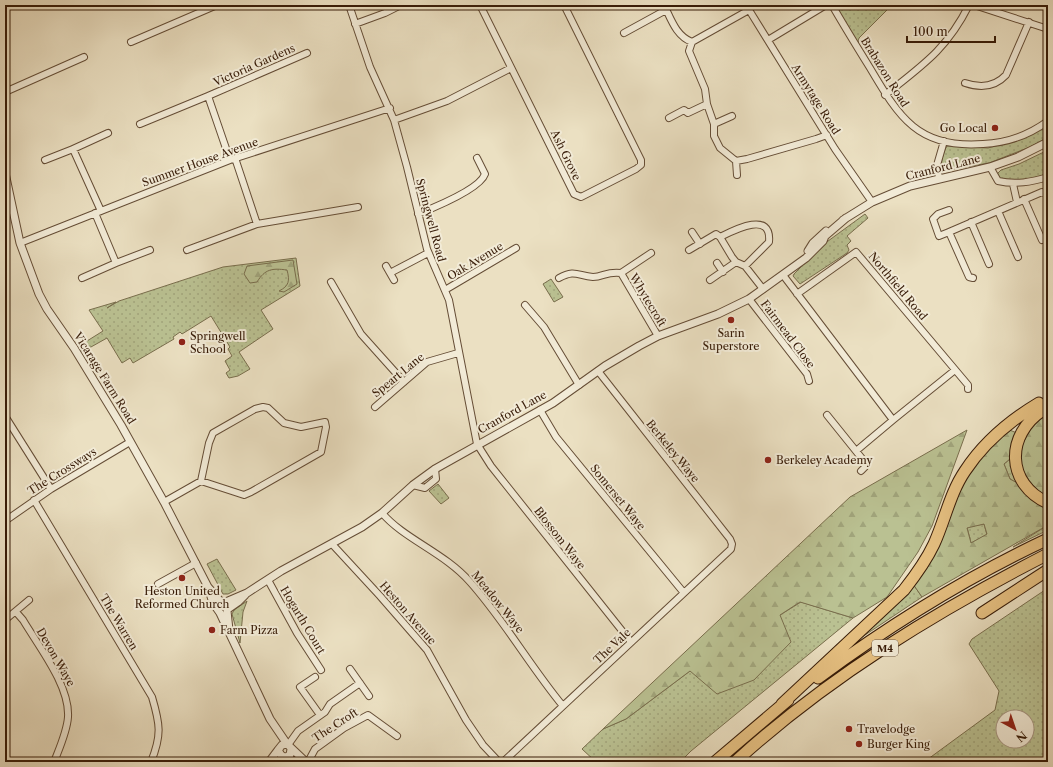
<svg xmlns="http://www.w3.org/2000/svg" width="1053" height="767" font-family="'Libre Caslon Text',serif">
  <defs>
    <pattern id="green-dots" width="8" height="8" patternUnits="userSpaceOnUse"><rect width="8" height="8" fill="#bac192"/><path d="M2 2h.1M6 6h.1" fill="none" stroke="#a1a57c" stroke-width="1.8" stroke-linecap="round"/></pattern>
    <pattern id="forest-firs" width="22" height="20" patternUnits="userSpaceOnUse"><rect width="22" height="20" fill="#bac192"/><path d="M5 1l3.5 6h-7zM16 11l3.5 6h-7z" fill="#a1a57c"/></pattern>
  </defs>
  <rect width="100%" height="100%" fill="#ebe0c2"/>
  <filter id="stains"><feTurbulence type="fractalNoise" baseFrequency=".005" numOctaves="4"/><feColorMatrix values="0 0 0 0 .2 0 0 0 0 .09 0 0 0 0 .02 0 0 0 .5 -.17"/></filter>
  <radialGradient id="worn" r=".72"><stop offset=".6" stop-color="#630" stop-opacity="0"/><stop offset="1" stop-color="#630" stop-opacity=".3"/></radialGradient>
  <path fill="url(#green-dots)" stroke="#796e4d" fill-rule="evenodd" d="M 835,5 L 892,5 L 859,38 L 858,43 Z
    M 1048,125 L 1048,137 L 1030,147 L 989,163 L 942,171 C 940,165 943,152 947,146 L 988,148 L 1022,139 Z
    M 1048,150 L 1048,174 L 1025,180 L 1003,180 L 996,175 L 1001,170 L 1019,164 Z
    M 865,214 L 868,218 L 847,236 L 851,241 L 847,245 L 849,250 L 847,253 L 800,284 L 793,276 L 794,274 L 824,244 Z
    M 296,258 L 300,286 L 261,310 L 273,329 L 239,352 L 250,369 L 238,376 L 229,378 L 226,373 L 230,370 L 225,361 L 232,356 L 228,349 L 230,347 L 211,316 L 182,334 L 180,332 L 173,337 L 174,339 L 133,363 L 130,358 L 122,363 L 107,338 L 82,352 L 79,346 L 103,331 L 89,310 L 116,302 L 107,308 L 119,301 L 223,267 Z
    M 551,279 L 563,297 L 554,302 L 543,284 Z
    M 1011,458 L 1019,484 L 1010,479 L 1004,464 Z
    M 438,484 L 449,498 L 441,504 L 429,491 Z
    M 984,524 L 987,535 L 971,543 L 967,527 Z
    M 1048,525 L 1048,530 L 1013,547 Z
    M 217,559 L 236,590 L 228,594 L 223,594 L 207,564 Z
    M 913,584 L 922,597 L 847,647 Z
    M 1048,588 L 1048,762 L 924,762 L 995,710 L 999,691 L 969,644 L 972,639 ZM 1003,717 L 1027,717 L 1027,741 L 1003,741 Z
    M 247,601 L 243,612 L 240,643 L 232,614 L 234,610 Z
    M 801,602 L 853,618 L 691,751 L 680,762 L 596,762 L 582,749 L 603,729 L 626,719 L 690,671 Z"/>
  <path fill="url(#forest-firs)" stroke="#796e4d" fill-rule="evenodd" d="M 293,260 L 297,284 L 284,292 L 279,291 C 289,286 290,281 287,270 C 272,268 265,269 257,282 L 250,283 L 244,274 L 247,266 Z
    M 1048,414 L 1048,496 C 1034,492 1016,466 1020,451 C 1021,446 1033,424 1037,420 C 1040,418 1045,416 1048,414 Z
    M 1007,429 L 1017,433 L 1011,458 L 1004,464 L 1010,479 L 1019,484 L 1048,507 L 1048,525 L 922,597 L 913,584 L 962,482 L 982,452 ZM 984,524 L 987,534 L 971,543 L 967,528 Z
    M 967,430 L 932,526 L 918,552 L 887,597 L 853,618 L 800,602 L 780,615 L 791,642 L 754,680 L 717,694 L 690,671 L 626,719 L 603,729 L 850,497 Z"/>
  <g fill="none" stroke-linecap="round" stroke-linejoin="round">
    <g stroke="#654d36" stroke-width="8">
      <path id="minor" d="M 349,5 L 370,67 L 394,120 L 407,167 L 427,249 L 449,300 L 477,444 L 491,466 L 631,642
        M 480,5 L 574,194 L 581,197 L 636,169 L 641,165 L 641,160 L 564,5
        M 664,5 C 671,19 676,36 692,42
        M 746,5 L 835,149 L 872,202
        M 832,5 C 844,26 857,47 870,68 C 899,117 918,149 983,144 C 1006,143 1029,135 1048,121
        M 974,5 L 1048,29
        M 749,10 L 692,42 L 689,51 L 705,89 L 707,104 L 714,124 L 714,136 L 720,148 L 736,161 L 747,159 L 816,139 L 827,135
        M 355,24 L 385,13 L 401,5
        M 624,33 L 666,10
        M 768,40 L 826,5
        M 131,42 L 217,5
        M 965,83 C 980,88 995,87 1006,75 L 1029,22
        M 5,92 L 84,57
        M 885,95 C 923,65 947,49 969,5
        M 669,118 L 684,110 L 688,113 L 707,104
        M 394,120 L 447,101 L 511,68
        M 140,124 L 208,96
        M 714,124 L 732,116
        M 73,149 L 108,133
        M 235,158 L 257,224 L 358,207
        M 45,160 L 73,149 L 101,211
        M 230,160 L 208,96 L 307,53
        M 736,161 L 737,175
        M 990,167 L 998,181 C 1016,185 1031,182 1048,177
        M 939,178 L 937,165 L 944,141
        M 1013,184 L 1017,202
        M 1024,199 L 1042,240
        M 998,211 L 1018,257
        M 95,213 L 116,263 L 150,250
        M 418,214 C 433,208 480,189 485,174 L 477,158
        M 971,222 L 989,264
        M 692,232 L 700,244
        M 949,232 L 939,236 L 933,219 L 938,214 L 949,210
        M 720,237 C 734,230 772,210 769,242 L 745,266
        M 20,243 L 230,160 L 390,108
        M 187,250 L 257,224
        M 689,250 L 716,234 L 720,237 L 732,257 L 736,262 L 745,266 L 763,289
        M 717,263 L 723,272
        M 386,266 L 394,280
        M 390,273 L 428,253
        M 621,273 L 651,253
        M 783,275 L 893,420 L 856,451
        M 82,278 L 116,263
        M 559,278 C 575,269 578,276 593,277 C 603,277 607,271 621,273 L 658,336
        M 973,278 L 969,277 L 949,232 L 1042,192 L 1048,194
        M 710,280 L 736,262
        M 331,282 L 361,334 L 404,382
        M 445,290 L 516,248
        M 797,294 L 856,252 L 968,385 L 968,389
        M 749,299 L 807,374 L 809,381
        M 525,305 L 544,327 L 579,385
        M 375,407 L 427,362 L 458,353
        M 540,410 L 556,437 L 684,593
        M 827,415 L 864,461 L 865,467 L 861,471
        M 5,416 L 51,489
        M 893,420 L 955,370
        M 413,485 L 425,488 L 436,479 L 435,469
        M 34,500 L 152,697 C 160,724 162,735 151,762
        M 164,502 L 201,481 L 209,443 L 213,433 L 255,409 L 263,407 L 268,408 L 284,423 L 301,427 L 325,422 L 326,427 L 321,452 L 251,492 L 244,495 L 201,481
        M 382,513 C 404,539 445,553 470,582 C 504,620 530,666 563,706
        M 5,521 L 51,489 L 130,442
        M 332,544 L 380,596 L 427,650 L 466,720 L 483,745 L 499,762
        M 268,580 L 297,633 L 321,670
        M 158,584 L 196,563
        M 16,612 L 23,620 C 39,647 70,686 68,717 C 67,732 59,749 54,762
        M 5,620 L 29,600
        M 350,669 L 369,696
        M 315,677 L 300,687 L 320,715
        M 288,745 L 298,731 L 325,712 L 330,704 L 360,683
        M 308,762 L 315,749 L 344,728 L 368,715 L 397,736
        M 503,762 L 731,549 L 732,544 L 730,539 L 598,371"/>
    </g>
    <g stroke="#654d36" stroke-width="9">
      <path id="tertiary" d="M 5,173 L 20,243 L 39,294 L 47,309 L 74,348 L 121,425 L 164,502 L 208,587 L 213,603 L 220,613 L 270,719 L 287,744 L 305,761
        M 843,220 L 872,202 L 910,186 L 990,167 L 1018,157 L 1048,142
        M 808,251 L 813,243 L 826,231
        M 208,587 L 221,602 L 226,602
        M 226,602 L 247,593 L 281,571 L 362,527 L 382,513 L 413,485 L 435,469 L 553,403 L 605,366 L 639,346 L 658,336 L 718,314 L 749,299 L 806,258 L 823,241 L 825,236 L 846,218
        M 226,602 L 228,607 L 227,611 L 229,630
        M 228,609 L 238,602 L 245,595
        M 284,757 L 281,755 L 278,750 L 282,745 L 287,744
        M 269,762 L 278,750
        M 276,762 L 290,755 L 291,749"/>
    </g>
    <g stroke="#381c08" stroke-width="13">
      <path id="motorway" d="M 1043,410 C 1005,435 1006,484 1048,503
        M 982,613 L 1048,570
        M 818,678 C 890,625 967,577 1048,539
        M 782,704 L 904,590 C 915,576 926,561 934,544 C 945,520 950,493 965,471 C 984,442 1009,421 1039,403
        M 715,762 L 788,700
        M 735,762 C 828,677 937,611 1048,554"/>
    </g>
    <use href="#minor" stroke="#f2ebd7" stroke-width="6"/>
    <use href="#tertiary" stroke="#f2ebd7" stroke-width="7"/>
    <use href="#motorway" stroke="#e6c081" stroke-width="11"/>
  </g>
  <g fill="#8f2418" stroke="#f2ebd7" stroke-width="1.5">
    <circle cx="995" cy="128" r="4"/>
    <circle cx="731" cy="320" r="4"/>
    <circle cx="182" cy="342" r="4"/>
    <circle cx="768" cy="460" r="4"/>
    <circle cx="182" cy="578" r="4"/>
    <circle cx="212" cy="630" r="4"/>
    <circle cx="849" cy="729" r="4"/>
    <circle cx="859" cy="744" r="4"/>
  </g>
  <g text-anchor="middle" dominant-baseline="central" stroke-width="4" stroke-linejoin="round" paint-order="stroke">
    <rect fill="#f2ebd7" stroke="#705a46" stroke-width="1" x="872" y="640" width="26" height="16" rx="3"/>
    <g font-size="10" font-weight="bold" fill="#381c08">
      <text x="885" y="648">M4</text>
    </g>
    <g font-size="11" fill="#381c08" stroke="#f2ebd7">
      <text transform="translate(254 65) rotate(-24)">Victoria Gardens</text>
      <text transform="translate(885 72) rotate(58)">Brabazon Road</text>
      <text transform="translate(816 99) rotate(58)">Armytage Road</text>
      <text transform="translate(566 155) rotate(64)">Ash Grove</text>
      <text transform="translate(200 162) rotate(-20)">Summer House Avenue</text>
      <text transform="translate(943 167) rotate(-14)">Cranford Lane</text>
      <text transform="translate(431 220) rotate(75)">Springwell Road</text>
      <text transform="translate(475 261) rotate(-31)">Oak Avenue</text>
      <text transform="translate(898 286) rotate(50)">Northfield Road</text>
      <text transform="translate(648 300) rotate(59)">Whytecroft</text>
      <text transform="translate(788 334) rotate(53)">Fairmead Close</text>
      <text transform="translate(398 375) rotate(-39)">Speart Lane</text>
      <text transform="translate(105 378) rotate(58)">Vicarage Farm Road</text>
      <text transform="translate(512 412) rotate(-29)">Cranford Lane</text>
      <text transform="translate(673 451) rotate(51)">Berkeley Waye</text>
      <text transform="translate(62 471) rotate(-32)">The Crossways</text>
      <text transform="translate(618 497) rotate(51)">Somerset Waye</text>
      <text transform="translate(560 538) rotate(52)">Blossom Waye</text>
      <text transform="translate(498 602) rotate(51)">Meadow Waye</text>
      <text transform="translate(408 613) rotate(49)">Heston Avenue</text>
      <text transform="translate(303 620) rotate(59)">Hogarth Court</text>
      <text transform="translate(119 622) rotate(59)">The Warren</text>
      <text transform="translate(612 646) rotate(-43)">The Vale</text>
      <text transform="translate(56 657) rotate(60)">Devon Waye</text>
      <text transform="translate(335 725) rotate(-33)">The Croft</text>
    </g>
    <g font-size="11" fill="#381c08" stroke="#f2ebd7" text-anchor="start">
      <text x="987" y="128" text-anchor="end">Go Local</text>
      <text x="731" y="333" text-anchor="middle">Sarin<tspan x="731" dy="13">Superstore</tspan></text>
      <text x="190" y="336">Springwell<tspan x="190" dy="13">School</tspan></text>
      <text x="776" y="460">Berkeley Academy</text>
      <text x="182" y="591" text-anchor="middle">Heston United<tspan x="182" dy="13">Reformed Church</tspan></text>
      <text x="220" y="630">Farm Pizza</text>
      <text x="857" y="729">Travelodge</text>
      <text x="867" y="744">Burger King</text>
    </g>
  </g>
  <rect width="1053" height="767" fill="none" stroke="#ebe0c2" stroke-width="20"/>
  <rect x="6" y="6" width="1041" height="755" fill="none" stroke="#381c08" stroke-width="2"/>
  <rect x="10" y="10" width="1033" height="747" fill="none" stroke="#381c08"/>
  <g transform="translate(1015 729) rotate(140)"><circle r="19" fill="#f2ebd7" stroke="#a89884"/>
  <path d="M0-3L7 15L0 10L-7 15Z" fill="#8f2418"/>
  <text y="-6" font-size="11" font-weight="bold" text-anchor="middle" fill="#381c08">N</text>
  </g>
  <path d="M907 36v6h88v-6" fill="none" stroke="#381c08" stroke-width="2"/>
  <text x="913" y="36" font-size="12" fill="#381c08" stroke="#f2ebd7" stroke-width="3" paint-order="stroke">100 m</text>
  <rect width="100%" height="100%" filter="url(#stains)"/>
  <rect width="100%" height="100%" fill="url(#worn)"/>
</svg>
